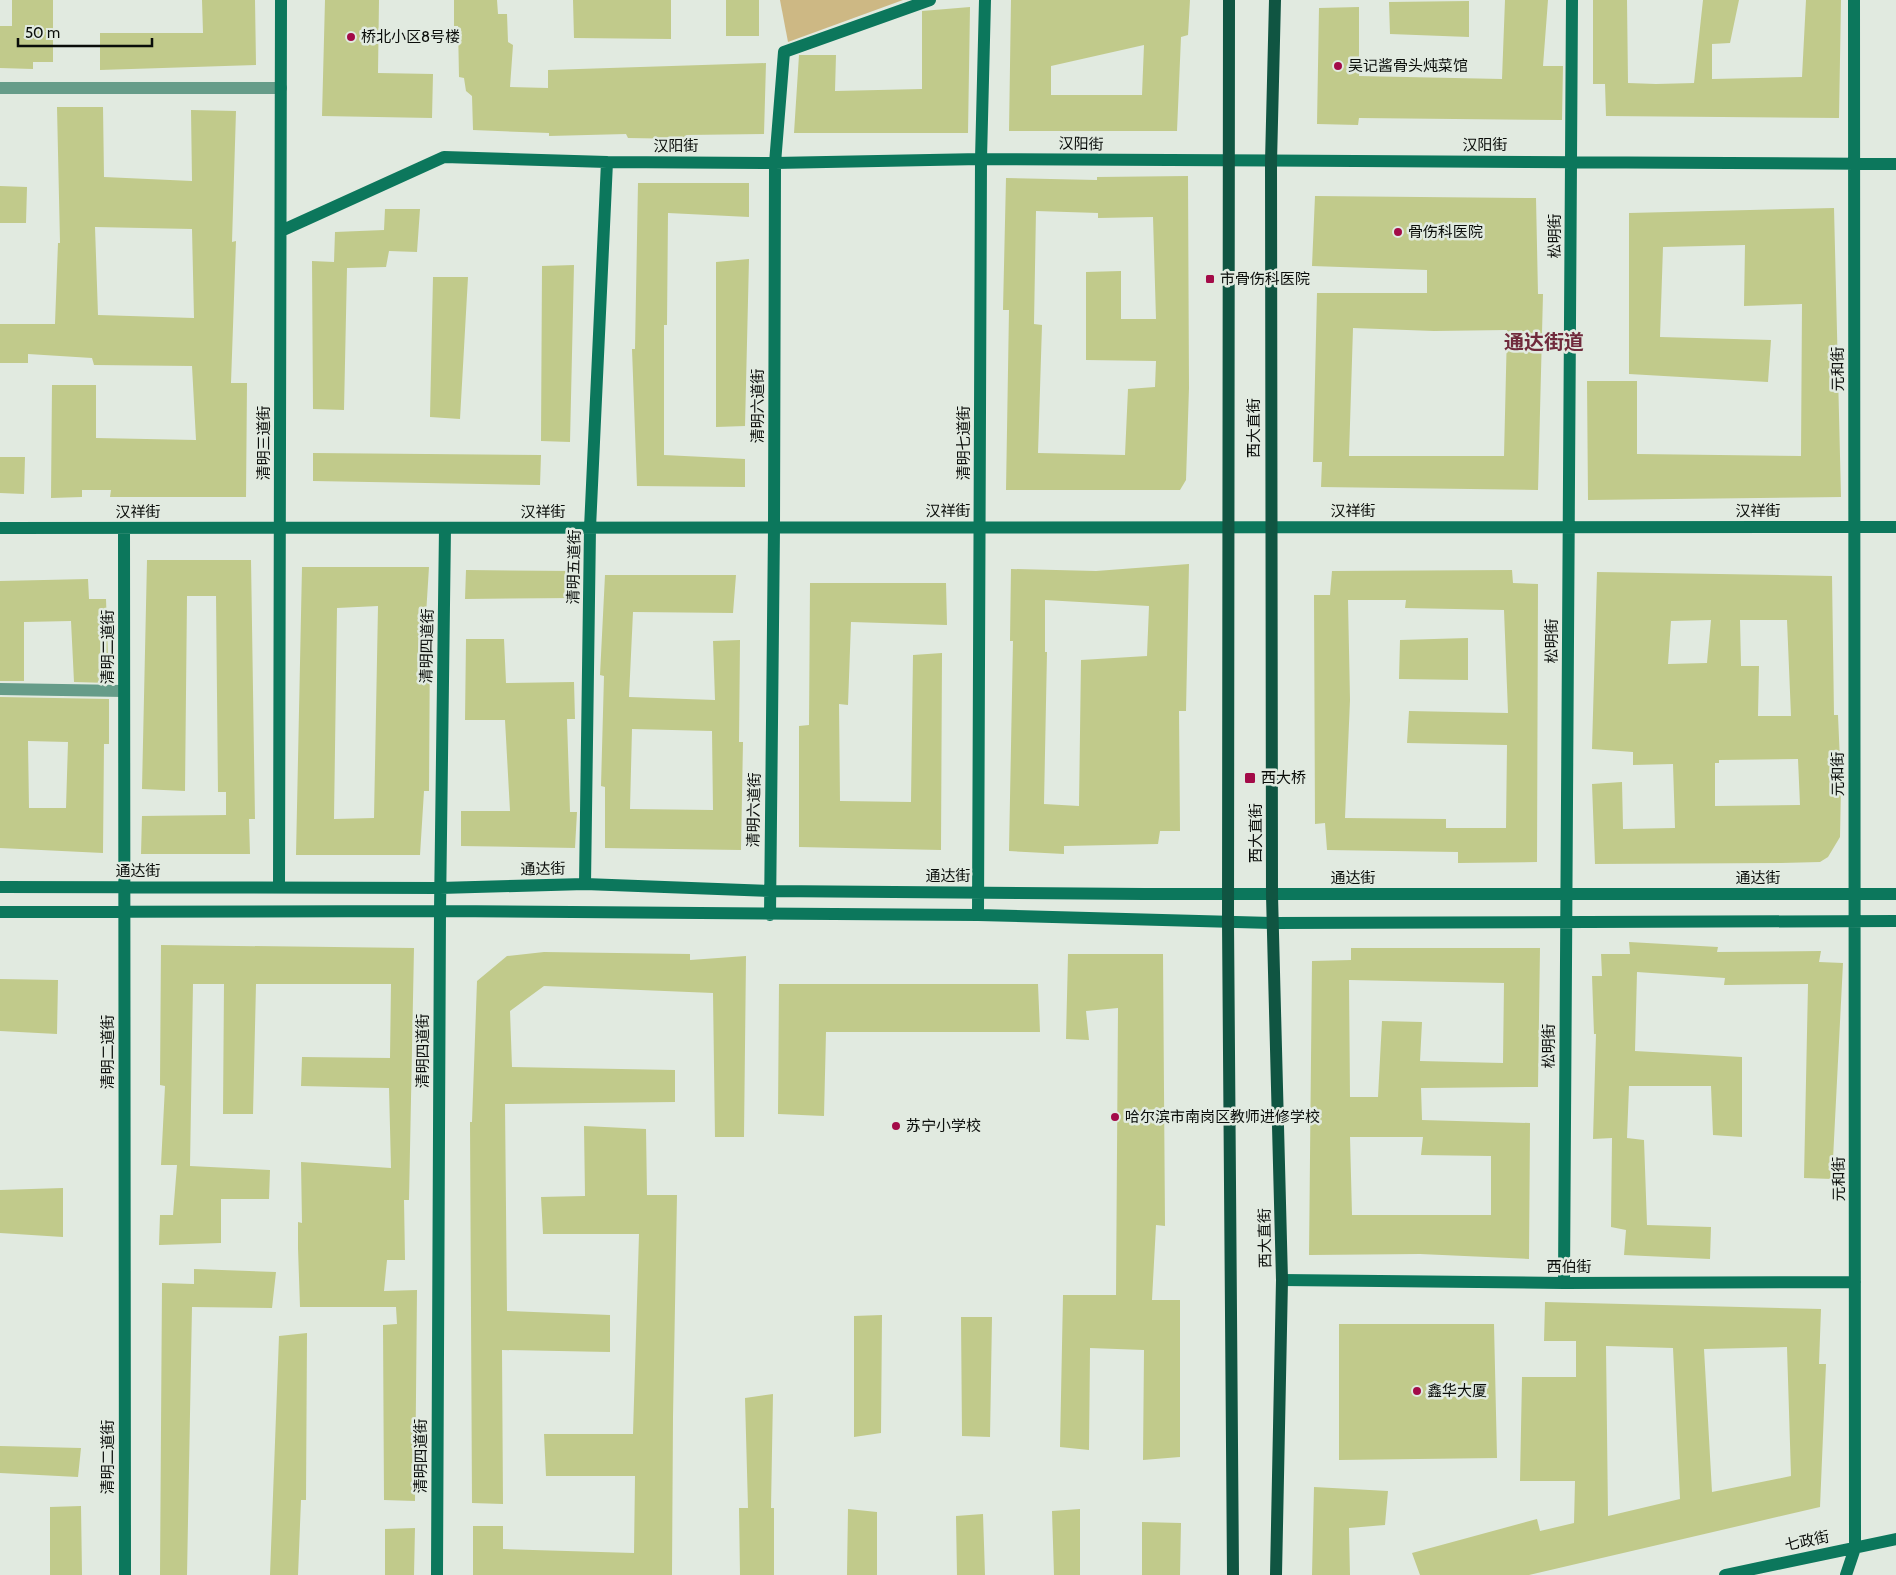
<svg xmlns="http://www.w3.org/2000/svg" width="1896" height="1575" font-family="Cabin,'Noto Sans SC',sans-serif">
  <rect width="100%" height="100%" fill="#e1eae0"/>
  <path fill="#cdb884" d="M 780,0 L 903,0 L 788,42 Z"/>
  <path fill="#c1ca8b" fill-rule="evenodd" d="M 12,0 L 53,0 L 53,62 L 33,62 L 33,69 L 0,68 L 0,26 L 12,26 Z
    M 202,0 L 255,0 L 256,65 L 100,70 L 100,33 L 203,33 Z
    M 325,0 L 379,0 L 378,73 L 433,74 L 432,118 L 322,116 Z
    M 454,0 L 497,0 L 498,14 L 507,14 L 508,42 L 513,45 L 510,87 L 548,88 L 548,70 L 766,63 L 764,134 L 686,135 L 688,139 L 628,138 L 626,134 L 549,136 L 549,133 L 473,130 L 472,96 L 466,91 L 464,78 L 459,77 L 458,26 L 454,26 Z
    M 573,0 L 671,0 L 671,39 L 574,38 Z
    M 726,0 L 759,0 L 759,36 L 726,36 Z
    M 1011,0 L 1190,0 L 1188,35 L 1181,37 L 1177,131 L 1009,131 ZM 1144,45 L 1142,95 L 1051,95 L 1051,66 Z
    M 1505,0 L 1548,0 L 1543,66 L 1563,66 L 1562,120 L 1359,118 L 1358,125 L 1317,124 L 1319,8 L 1359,7 L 1359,76 L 1502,79 Z
    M 1593,0 L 1627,0 L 1628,83 L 1656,84 L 1694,83 L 1703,0 L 1739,0 L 1730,43 L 1712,44 L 1712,79 L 1802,77 L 1806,0 L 1841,0 L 1839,118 L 1606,116 L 1605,84 L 1593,84 Z
    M 1469,1 L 1469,37 L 1390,34 L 1389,2 Z
    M 970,7 L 968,133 L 794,133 L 799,55 L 836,55 L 835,91 L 922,89 L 922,11 Z
    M 57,107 L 103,107 L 104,177 L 192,181 L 191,110 L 236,111 L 232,242 L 236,241 L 231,383 L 247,383 L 246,497 L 110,497 L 111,490 L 82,490 L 82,497 L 51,498 L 52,385 L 96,385 L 96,438 L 196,440 L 192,366 L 94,365 L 92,358 L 28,354 L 28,363 L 0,363 L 0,324 L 55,324 L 58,243 L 60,243 ZM 95,227 L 192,229 L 194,318 L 98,315 Z
    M 1188,176 L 1189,388 L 1186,480 L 1180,490 L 1006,490 L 1009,310 L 1003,310 L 1006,178 L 1097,180 L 1097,177 ZM 1036,211 L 1098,213 L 1098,218 L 1153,217 L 1156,319 L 1121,319 L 1121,271 L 1086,272 L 1086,360 L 1156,361 L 1155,387 L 1128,389 L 1125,455 L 1038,453 L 1042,325 L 1034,324 Z
    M 638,183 L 749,183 L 749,217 L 668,213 L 667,325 L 664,325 L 664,455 L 745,459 L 745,487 L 637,486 L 632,349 L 635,349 Z
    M 0,186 L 27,187 L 26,223 L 0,223 Z
    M 1315,196 L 1536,198 L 1538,294 L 1543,294 L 1538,490 L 1321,487 L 1322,462 L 1313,462 L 1317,293 L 1427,293 L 1427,270 L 1312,266 ZM 1353,328 L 1434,331 L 1507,330 L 1504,456 L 1349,456 Z
    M 1834,208 L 1841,497 L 1588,500 L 1587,381 L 1637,381 L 1637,454 L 1801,456 L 1802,304 L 1744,306 L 1745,245 L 1663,247 L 1660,337 L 1771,340 L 1768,382 L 1629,374 L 1629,213 Z
    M 385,209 L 420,209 L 417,252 L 389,251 L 386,267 L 347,268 L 344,410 L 313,409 L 312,261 L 334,262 L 335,232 L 384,230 Z
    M 749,259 L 745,426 L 716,427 L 716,262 Z
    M 574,265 L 570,442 L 541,441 L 542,266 Z
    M 433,277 L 468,277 L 460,419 L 430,417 Z
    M 313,453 L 541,455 L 540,485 L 313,481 Z
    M 0,457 L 25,457 L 24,494 L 0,493 Z
    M 147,560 L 251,560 L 255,819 L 249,819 L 250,854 L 141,854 L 142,816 L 226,815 L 226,792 L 218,792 L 216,596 L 187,596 L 185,791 L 142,789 Z
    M 1189,564 L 1186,711 L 1179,711 L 1180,831 L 1160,831 L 1158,844 L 1064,846 L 1064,854 L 1009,851 L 1013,641 L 1010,641 L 1011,569 L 1096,571 ZM 1045,600 L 1149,606 L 1147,656 L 1081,660 L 1079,806 L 1044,804 L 1047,652 L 1045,652 Z
    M 302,567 L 429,567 L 425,631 L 430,631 L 429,791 L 424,791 L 420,855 L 296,855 ZM 378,606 L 374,818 L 334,819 L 337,608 Z
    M 466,570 L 574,571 L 573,598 L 465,599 Z
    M 1512,570 L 1513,583 L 1538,584 L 1537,862 L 1458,863 L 1458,852 L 1327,850 L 1325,823 L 1315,824 L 1314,595 L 1330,595 L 1332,571 ZM 1348,600 L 1406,600 L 1405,608 L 1504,610 L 1508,713 L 1409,711 L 1407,743 L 1507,745 L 1506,828 L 1446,828 L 1446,819 L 1345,818 L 1350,700 Z
    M 1597,572 L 1832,576 L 1834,715 L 1838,715 L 1841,785 L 1840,837 L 1828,857 L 1820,862 L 1781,863 L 1595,864 L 1592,784 L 1622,782 L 1623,829 L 1675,828 L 1673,764 L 1633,765 L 1633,752 L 1592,749 ZM 1711,620 L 1707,663 L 1668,664 L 1671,621 ZM 1740,620 L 1787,620 L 1791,716 L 1758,716 L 1759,666 L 1741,666 ZM 1798,759 L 1800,805 L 1715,806 L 1715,763 L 1719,763 L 1719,760 Z
    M 605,575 L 736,575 L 733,613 L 633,612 L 629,697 L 715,700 L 713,641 L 740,640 L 739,742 L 743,742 L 741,850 L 605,848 L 605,787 L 601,786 L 604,676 L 600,675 ZM 632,729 L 712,731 L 713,810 L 630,809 Z
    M 88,579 L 89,599 L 106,599 L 109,683 L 74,682 L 71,621 L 24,622 L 24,681 L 0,681 L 0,581 Z
    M 810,583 L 946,583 L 947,625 L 851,622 L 848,705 L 839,704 L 840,801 L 911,802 L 913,655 L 942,653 L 941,850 L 799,847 L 799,726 L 809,725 Z
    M 1468,638 L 1468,680 L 1399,679 L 1400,640 Z
    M 466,639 L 504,639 L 506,683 L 574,682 L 575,719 L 567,719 L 570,812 L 577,812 L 575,848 L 461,846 L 461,811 L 510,811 L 505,720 L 465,720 Z
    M 0,697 L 109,699 L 109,744 L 104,744 L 103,853 L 0,848 ZM 28,741 L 68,742 L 66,808 L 29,808 Z
    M 1629,942 L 1718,947 L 1717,952 L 1821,951 L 1819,962 L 1843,963 L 1832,1179 L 1804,1178 L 1808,984 L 1724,985 L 1725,978 L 1637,972 L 1635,1051 L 1742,1057 L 1742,1137 L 1713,1135 L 1711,1086 L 1629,1086 L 1627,1138 L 1644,1140 L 1647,1225 L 1711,1227 L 1710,1259 L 1624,1255 L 1626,1230 L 1611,1227 L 1612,1138 L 1593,1139 L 1596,1034 L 1594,1034 L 1592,976 L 1602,976 L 1601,954 L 1630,954 Z
    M 161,945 L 414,948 L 409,1200 L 404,1200 L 405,1260 L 387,1260 L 384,1291 L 417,1290 L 415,1501 L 384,1500 L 383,1325 L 397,1324 L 396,1307 L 300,1307 L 298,1248 L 298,1222 L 302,1223 L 301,1162 L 391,1168 L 389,1088 L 301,1086 L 302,1057 L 390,1058 L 391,984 L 256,984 L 253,1114 L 223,1114 L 224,984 L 193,984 L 190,1166 L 270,1170 L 269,1199 L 221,1199 L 221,1243 L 159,1245 L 160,1215 L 173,1215 L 177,1165 L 161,1165 L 165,1086 L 160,1085 Z
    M 1351,948 L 1540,948 L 1538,1087 L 1421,1088 L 1422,1120 L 1530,1123 L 1529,1259 L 1420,1254 L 1309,1255 L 1312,961 L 1351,960 ZM 1349,980 L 1504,983 L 1503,1063 L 1420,1061 L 1422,1022 L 1382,1021 L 1378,1097 L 1350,1097 ZM 1350,1137 L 1423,1137 L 1421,1155 L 1491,1156 L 1491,1215 L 1352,1215 Z
    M 544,952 L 690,954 L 690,960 L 746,956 L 744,1137 L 715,1137 L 713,993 L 544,986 L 510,1011 L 512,1067 L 675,1070 L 675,1102 L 505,1104 L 507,1311 L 610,1315 L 610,1352 L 502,1350 L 503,1504 L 472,1503 L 470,1122 L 472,1122 L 477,981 L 507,956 Z
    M 1068,954 L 1163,954 L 1165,1226 L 1156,1225 L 1152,1300 L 1180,1300 L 1180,1457 L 1143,1460 L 1144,1350 L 1090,1348 L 1089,1450 L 1060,1447 L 1063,1295 L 1116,1295 L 1118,1008 L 1086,1011 L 1089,1040 L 1066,1039 Z
    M 0,979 L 58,980 L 57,1034 L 0,1031 Z
    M 779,984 L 1038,984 L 1040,1032 L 826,1032 L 824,1116 L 778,1114 Z
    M 584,1126 L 646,1129 L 647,1195 L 677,1195 L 673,1417 L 672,1575 L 473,1575 L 473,1526 L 503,1526 L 503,1549 L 634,1553 L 635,1476 L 546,1476 L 544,1434 L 633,1434 L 639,1234 L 543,1234 L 541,1197 L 585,1196 Z
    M 63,1188 L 63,1237 L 0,1233 L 0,1190 Z
    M 194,1269 L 276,1272 L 272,1308 L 192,1307 L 187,1575 L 160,1575 L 162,1283 L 194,1284 Z
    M 1545,1302 L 1821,1309 L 1819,1364 L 1826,1364 L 1820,1507 L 1529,1575 L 1420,1575 L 1412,1553 L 1537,1519 L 1540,1531 L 1574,1523 L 1575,1481 L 1520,1481 L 1522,1377 L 1576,1377 L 1576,1341 L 1544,1341 ZM 1606,1346 L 1673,1348 L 1680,1499 L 1608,1516 ZM 1787,1347 L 1791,1476 L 1712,1492 L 1704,1349 Z
    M 882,1315 L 881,1433 L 854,1437 L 854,1316 Z
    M 961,1317 L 992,1317 L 990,1437 L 962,1436 Z
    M 1339,1324 L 1494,1324 L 1497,1458 L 1339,1460 Z
    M 307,1333 L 306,1500 L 301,1500 L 298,1575 L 270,1575 L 279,1336 Z
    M 773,1394 L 771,1508 L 774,1508 L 774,1575 L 740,1575 L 739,1508 L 748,1508 L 745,1398 Z
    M 0,1446 L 81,1448 L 78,1477 L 0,1473 Z
    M 1314,1487 L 1388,1491 L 1385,1525 L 1349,1528 L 1350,1575 L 1312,1575 Z
    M 81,1506 L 82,1575 L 50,1575 L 50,1507 Z
    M 848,1509 L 877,1512 L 877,1575 L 847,1575 Z
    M 1080,1509 L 1080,1575 L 1054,1575 L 1052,1511 Z
    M 983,1514 L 985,1575 L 957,1575 L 956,1516 Z
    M 1142,1522 L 1181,1523 L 1180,1575 L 1142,1575 Z
    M 415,1528 L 414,1575 L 385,1575 L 385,1529 Z"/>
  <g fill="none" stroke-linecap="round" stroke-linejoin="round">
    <path stroke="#669c89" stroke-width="12" d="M 0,88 L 281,88
      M 0,689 L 124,691"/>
    <path stroke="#0c775c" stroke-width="12" d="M 281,231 L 444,157 L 607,162 L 775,163 L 981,159 L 1896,164
      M 0,528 L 1896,527
      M 124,528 L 125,1575
      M 585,884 L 590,528 L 607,162
      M 279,886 L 281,0
      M 0,887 L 440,888 L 585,884 L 770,891 L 1144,894 L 1896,894
      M 0,912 L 440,911 L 978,915 L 1273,923 L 1896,921
      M 770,915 L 774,528 L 775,163 L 784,52 L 930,0
      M 978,915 L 981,159 L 985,0
      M 1282,1280 L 1564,1283 L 1855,1282
      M 1564,1283 L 1572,0
      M 437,1575 L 440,911 L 445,528
      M 1725,1575 L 1896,1539
      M 1846,1575 L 1855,1548 L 1854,0"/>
    <path stroke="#105542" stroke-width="12" d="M 1229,0 L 1228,922 L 1233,1575
      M 1275,0 L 1271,162 L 1272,895 L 1282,1280 L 1276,1575"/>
  </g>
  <g fill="#a30b48" stroke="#e1eae0" stroke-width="2">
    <circle cx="351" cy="37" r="5"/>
    <circle cx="1338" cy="66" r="5"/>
    <circle cx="1398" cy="232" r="5"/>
    <rect x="1205" y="274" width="10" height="10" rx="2.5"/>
    <rect x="1244" y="772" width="12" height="12" rx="2.5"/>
    <circle cx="1115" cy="1117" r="5"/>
    <circle cx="896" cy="1126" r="5"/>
    <circle cx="1417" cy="1391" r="5"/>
  </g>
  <g text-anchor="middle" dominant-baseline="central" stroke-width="5" stroke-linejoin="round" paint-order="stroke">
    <g font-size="15" fill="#0a0d0a" stroke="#e1eae0" text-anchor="start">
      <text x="361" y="37">桥北小区8号楼</text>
      <text x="1348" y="66">吴记酱骨头炖菜馆</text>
      <text x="1408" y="232">骨伤科医院</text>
      <text x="1220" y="279">市骨伤科医院</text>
      <text x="1261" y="778">西大桥</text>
      <text x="1125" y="1117">哈尔滨市南岗区教师进修学校</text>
      <text x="906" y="1126">苏宁小学校</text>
      <text x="1427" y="1391">鑫华大厦</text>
    </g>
    <g font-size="15" fill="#0a0d0a" stroke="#e1eae0">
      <text transform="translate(1081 144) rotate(1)">汉阳街</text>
      <text x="1485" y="145">汉阳街</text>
      <text x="676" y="146">汉阳街</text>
      <text transform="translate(1555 236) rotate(-90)">松明街</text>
      <text transform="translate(1838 369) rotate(-90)">元和街</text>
      <text transform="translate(758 406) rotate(-90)">清明六道街</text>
      <text transform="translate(1254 428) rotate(-90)">西大直街</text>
      <text transform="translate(264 443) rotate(-90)">清明三道街</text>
      <text transform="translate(964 443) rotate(-90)">清明七道街</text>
      <text x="948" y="511">汉祥街</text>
      <text x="1353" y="511">汉祥街</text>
      <text x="1758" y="511">汉祥街</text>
      <text x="138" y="512">汉祥街</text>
      <text x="543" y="512">汉祥街</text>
      <text transform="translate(574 567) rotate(-89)">清明五道街</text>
      <text transform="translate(1552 641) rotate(-90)">松明街</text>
      <text transform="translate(427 646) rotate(-89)">清明四道街</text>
      <text transform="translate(108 647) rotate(-90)">清明二道街</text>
      <text transform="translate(1838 774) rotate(-90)">元和街</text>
      <text transform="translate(754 810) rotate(-89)">清明六道街</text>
      <text transform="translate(1256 833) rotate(-90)">西大直街</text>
      <text transform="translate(543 869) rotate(-1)">通达街</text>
      <text x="138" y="871">通达街</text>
      <text x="948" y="876">通达街</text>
      <text x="1353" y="878">通达街</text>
      <text x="1758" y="878">通达街</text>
      <text transform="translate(1549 1046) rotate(-90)">松明街</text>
      <text transform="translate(423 1051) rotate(-90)">清明四道街</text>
      <text transform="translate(108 1052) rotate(-90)">清明二道街</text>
      <text transform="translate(1839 1179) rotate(-90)">元和街</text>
      <text transform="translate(1265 1238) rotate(-91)">西大直街</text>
      <text x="1569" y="1267">西伯街</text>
      <text transform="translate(421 1456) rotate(-90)">清明四道街</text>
      <text transform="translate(108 1457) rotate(-90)">清明二道街</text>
      <text transform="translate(1807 1541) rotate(-12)">七政街</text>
    </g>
    <g font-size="20" font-weight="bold" fill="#702a3c" stroke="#e1eae0">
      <text x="1544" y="342">通达街道</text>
    </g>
  </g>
  <path d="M18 38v8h134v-8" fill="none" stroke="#0a0d0a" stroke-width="2.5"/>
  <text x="25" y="38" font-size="15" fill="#0a0d0a" stroke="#e1eae0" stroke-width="4" paint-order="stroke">50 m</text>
</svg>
